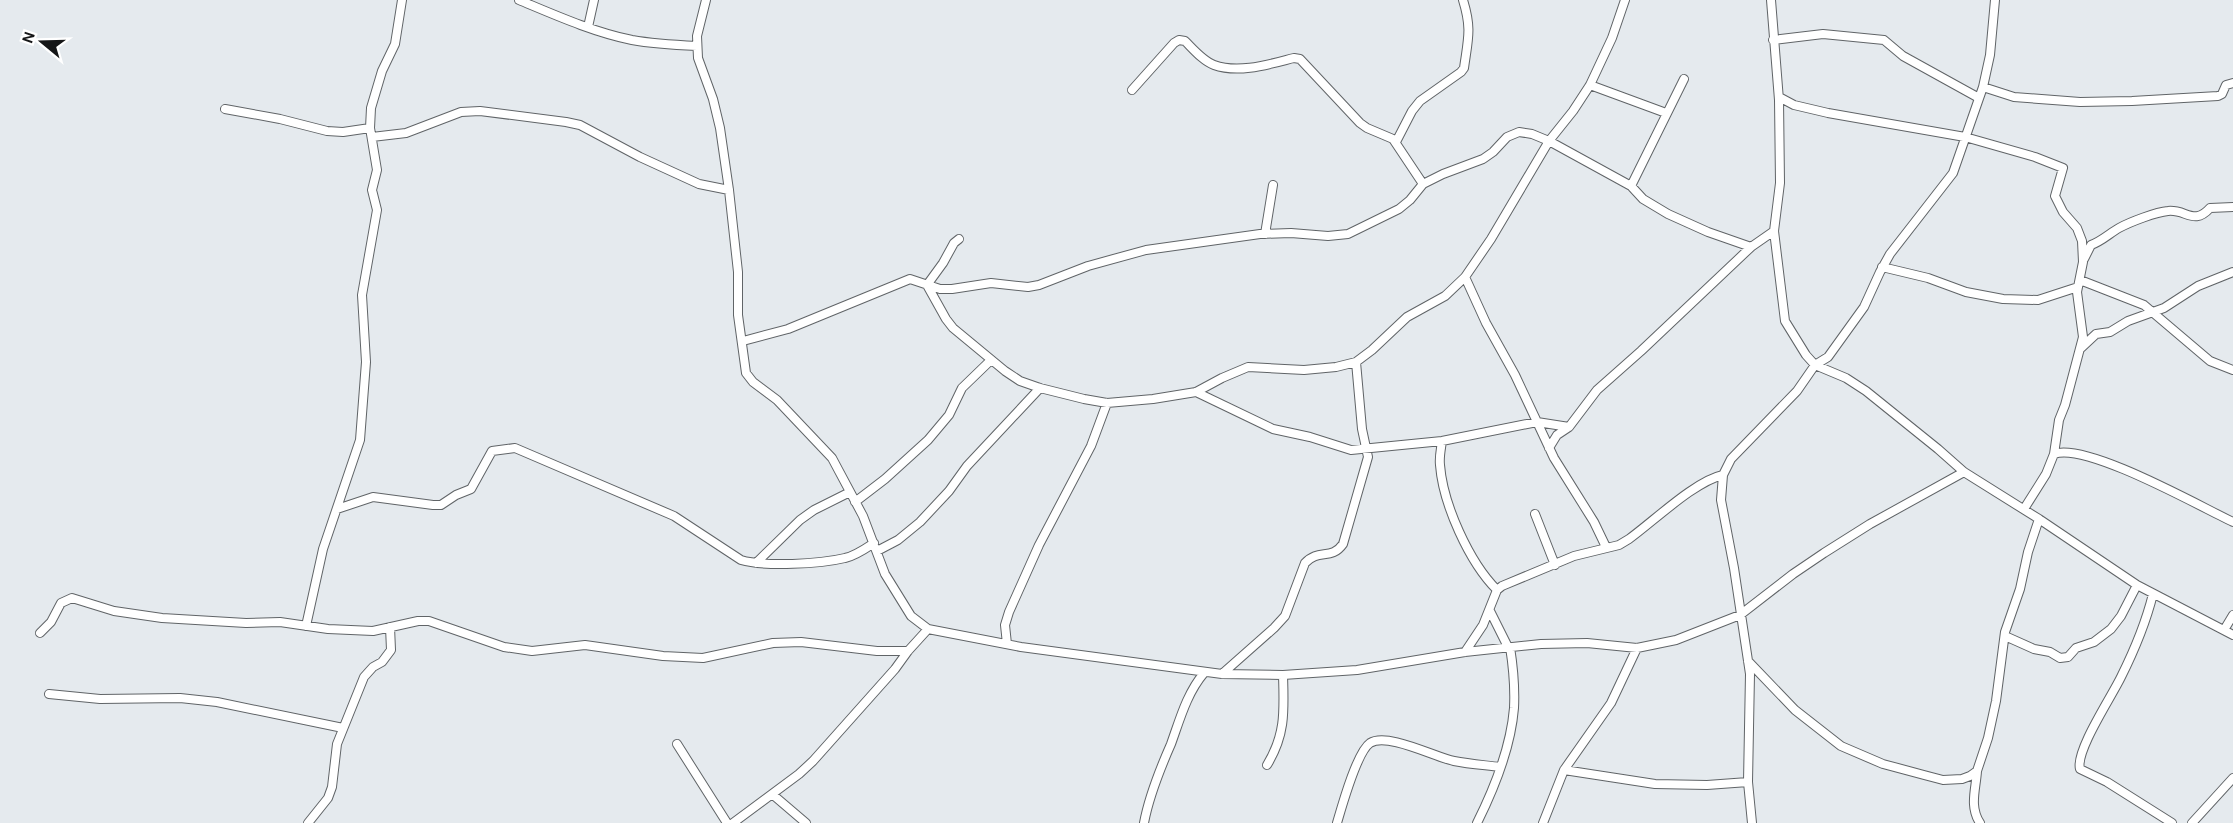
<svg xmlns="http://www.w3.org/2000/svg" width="2233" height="823" font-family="Karla,sans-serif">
  <rect width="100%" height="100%" fill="#e5eaee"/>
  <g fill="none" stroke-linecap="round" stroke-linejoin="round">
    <g stroke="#606467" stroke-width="10">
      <path id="street" d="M 519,0 C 555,15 593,32 632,40 C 654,44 675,45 697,46
        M 706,0 L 697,36 L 698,58 L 713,99 L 720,128 L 729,190 L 738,272 L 738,315 L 746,373 L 753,382 L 777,400 L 832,458 L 863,516 L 885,574 L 911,616 L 928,629 L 1021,647 L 1222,674 L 1283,675 L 1357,670 L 1465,652 L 1541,644 L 1587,643 L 1637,648 L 1676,640 L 1740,615 L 1793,574 L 1824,553 L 1870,524 L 1964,472
        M 1771,0 L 1779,100 L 1780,183 L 1774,231 L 1785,321 L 1806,355 L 1815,365 L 1846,378 L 1866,391 L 1938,449 L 1964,472 L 2039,519 L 2137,585 L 2233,635
        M 588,27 L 594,0
        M 1773,40 L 1823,34 L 1884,40 L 1903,56 L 1979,98
        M 1590,85 L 1666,113
        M 1983,87 L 2014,97 L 2080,102 L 2132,101 L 2218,96 L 2222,94 L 2226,85 L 2233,83
        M 1132,90 L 1174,43 L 1179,40 L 1185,41 C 1193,49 1203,61 1214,65 C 1239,74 1270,64 1294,58 L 1300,59 L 1360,123 L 1367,128 L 1393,139 L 1423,184
        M 1779,97 L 1794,105 L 1828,113 L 1965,137 L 2035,157 L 2063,168 L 2055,196 L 2063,212 L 2077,228 L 2082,241 L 2083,262 L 2077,292 L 2083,337 L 2065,405 L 2059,420 L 2054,454 L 2046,474 L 2024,509
        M 225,109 L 280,119 L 327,131 L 343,132 L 370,128
        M 372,137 L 406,133 L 461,112 L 480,111 L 566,122 L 580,125 L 640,157 L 699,184 L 729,190
        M 1396,142 L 1412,111 L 1420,101 L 1461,72 L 1464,68 C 1468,39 1472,29 1463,0
        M 1631,186 L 1684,79
        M 1265,234 L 1273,185
        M 959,239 L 954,243 L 943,263 L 927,285 L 946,319 L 953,328 L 1005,371 L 1020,381 L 1040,388 L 1084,399 L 1107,403 L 1153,399 L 1196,392 L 1222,378 L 1248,367 L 1304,370 L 1336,367 L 1356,362 L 1372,350 L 1407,317 L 1445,296 L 1465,277 L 1491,239 L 1549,141 L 1573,111 L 1590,85 L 1612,38 L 1625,0
        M 2084,259 L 2091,245 C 2102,241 2110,233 2119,228 C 2130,222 2156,212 2168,211 C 2186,209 2194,226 2210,208 L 2233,207
        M 1882,267 L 1928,278 L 1966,292 L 2003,299 L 2038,300 L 2078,287
        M 1465,277 L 1486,323 L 1515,375 L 1554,458 L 1594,522 L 1606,547
        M 2080,280 L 2144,305 L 2210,361 L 2233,370
        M 743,341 L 788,329 L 910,279 L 940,289 L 952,289 L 991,283 L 1028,287 L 1039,285 L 1088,266 L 1146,250 L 1260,234 L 1291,233 L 1328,236 L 1348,234 L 1399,209 L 1410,200 L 1423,184 L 1443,174 L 1483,159 L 1493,152 L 1507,137 L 1519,132 L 1532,134 L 1549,141 L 1631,186 L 1643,199 L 1668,214 L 1708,232 L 1751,247
        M 2081,348 L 2096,334 L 2110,332 L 2128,321 L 2164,308 L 2198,286 L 2233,272
        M 1196,392 L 1273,429 L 1310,437 L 1351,450 L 1442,441 L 1537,422 L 1569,427 L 1597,390 L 1641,351 L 1751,247 L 1774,231
        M 1442,441 C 1441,449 1439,457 1440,465 C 1443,504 1469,562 1497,590
        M 1549,448 L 1557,435 L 1569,427
        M 2054,454 C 2086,442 2199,506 2233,522
        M 855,502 L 885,479 L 928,440 L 949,415 L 962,388 L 991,360
        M 337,509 L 373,497 L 433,505 L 441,505 L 456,495 L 471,489 L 492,451 L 515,448 L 674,516 L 741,560 C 765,567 820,564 845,558 C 855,556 865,549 874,543
        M 1535,514 L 1555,565
        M 877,551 L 898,540 L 920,522 L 949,491 L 967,466 L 1040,388
        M 756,563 L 800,520 L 814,510 L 850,492
        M 2153,594 C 2146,622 2134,651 2121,677 C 2112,696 2075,751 2080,769 L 2107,782 L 2172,823
        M 1490,611 L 1508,647
        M 306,626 L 323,549 L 360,440 L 366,362 L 362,295 L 377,210 L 372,190 L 377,170 L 370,128 L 371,108 L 382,71 L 395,44 L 402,0
        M 2224,630 L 2233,615
        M 40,633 L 51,622 L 61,603 L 72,598 L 114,611 L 162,618 L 246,623 L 280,622 L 328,629 L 373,631 L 418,621 L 429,621 L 504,647 L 532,651 L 585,645 L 663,656 L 703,658 L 773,643 L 801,642 L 877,651 L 908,651
        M 2005,636 L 2034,649 L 2050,652 L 2060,658 L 2068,657 L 2076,648 L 2094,642 L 2111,629 L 2121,616 L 2137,585
        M 1007,644 L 1005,625 L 1009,612 L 1039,545 L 1091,446 L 1107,403
        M 1465,652 L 1483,625 L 1497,590 L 1502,586 L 1574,556 L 1619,545 L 1629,539 C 1654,521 1695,481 1723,475
        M 1748,661 L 1795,710 L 1841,746 L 1883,764 L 1924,775 L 1943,780 L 1962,779 L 1970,776 L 1977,771 L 1988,738 L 1996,701 L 2005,632 L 2020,589 L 2028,552 L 2039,519
        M 1222,674 L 1274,628 L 1285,616 L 1305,563 C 1319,548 1331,561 1343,544 L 1368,457 L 1362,429 L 1356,362
        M 49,694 L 100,699 L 180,698 L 217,702 L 343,728
        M 677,744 L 727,823
        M 1267,765 C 1286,734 1284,710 1283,675
        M 1564,770 L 1655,784 L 1707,785 L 1748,782
        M 1977,771 C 1976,789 1969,806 1980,823
        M 772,794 L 806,823
        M 308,823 L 328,798 L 332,787 L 337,744 L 364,677 L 373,667 L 382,662 L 391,650 L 390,627
        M 733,823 L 799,774 L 813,761 L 895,669 L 908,651 L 928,629
        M 1144,823 C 1149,796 1160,769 1171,744 C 1180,719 1187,693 1204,673
        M 1337,823 C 1342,806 1357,752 1370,743 C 1387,732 1435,757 1454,761 C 1469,764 1484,765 1500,767
        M 1477,823 C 1494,789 1511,745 1514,708 C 1515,688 1513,666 1510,647
        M 1543,823 L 1564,770 L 1611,703 L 1637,648
        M 1752,823 L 1748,782 L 1750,674 L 1734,568 L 1721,500 L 1723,475 L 1731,459 L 1797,391 L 1815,365 L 1828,357 L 1864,307 L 1880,272 L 1890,254 L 1953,173 L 1983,87 L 1990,55 L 1995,0
        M 2192,823 L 2233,778"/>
    </g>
    <use href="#street" stroke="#fff" stroke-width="8"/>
  </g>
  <g transform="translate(42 42) rotate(289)" stroke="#ffffff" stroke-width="4.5" paint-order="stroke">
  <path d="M0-4.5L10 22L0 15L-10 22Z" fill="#151617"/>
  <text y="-9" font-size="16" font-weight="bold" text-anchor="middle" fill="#151617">N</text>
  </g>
</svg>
